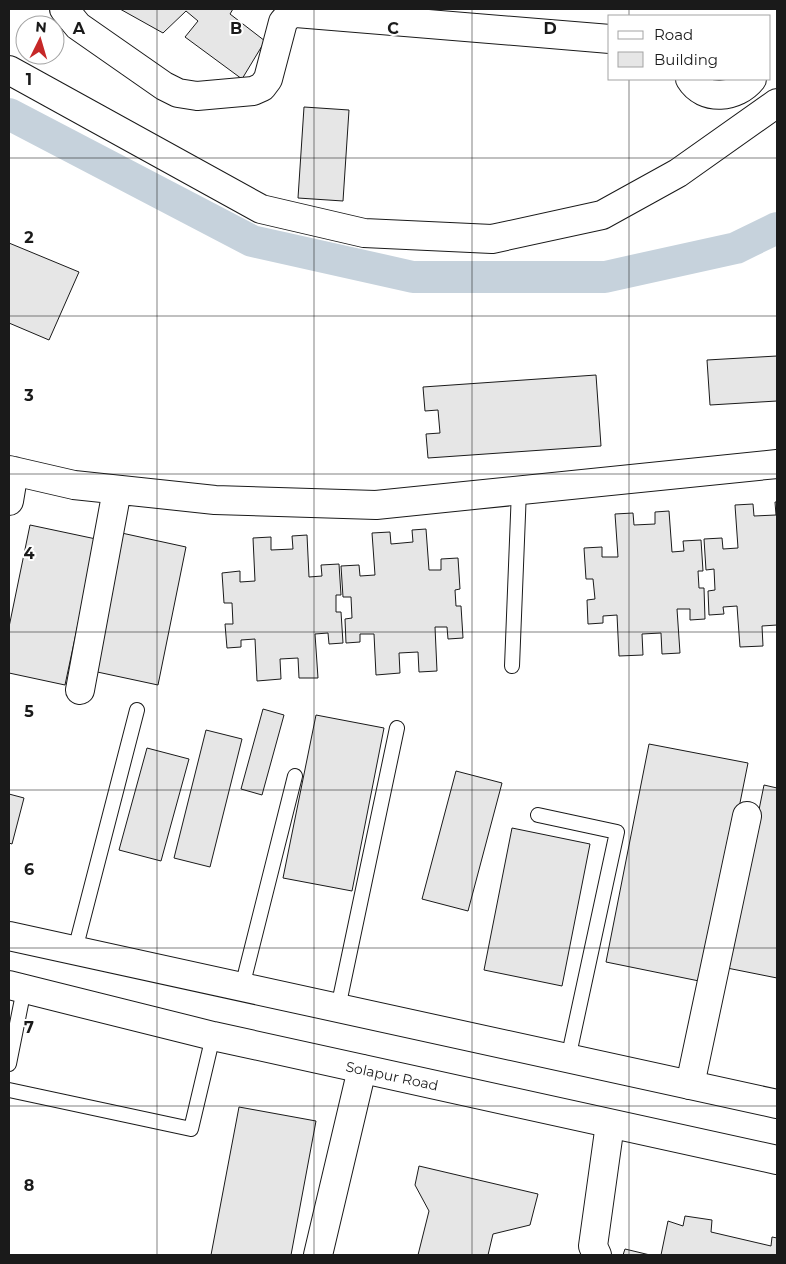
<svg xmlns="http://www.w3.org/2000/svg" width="786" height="1264" font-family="Montserrat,sans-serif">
  <rect width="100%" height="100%" fill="#fff"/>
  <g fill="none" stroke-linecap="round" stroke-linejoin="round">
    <path stroke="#c6d2dc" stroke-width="32" d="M 9,114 L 252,241 L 413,277 L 605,277 L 736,248 L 777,228"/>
  </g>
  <path fill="#e6e6e6" stroke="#1a1a1a" d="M 120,9 L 233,9 L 230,14 L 265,41 L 242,79 L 185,37 L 198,21 L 186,11 L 163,33 Z
    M 304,107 L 349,110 L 343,201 L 298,198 Z
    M 9,243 L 79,272 L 49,340 L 9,323 Z
    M 777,356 L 777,401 L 710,405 L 707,360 Z
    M 596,375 L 601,446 L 428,458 L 426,434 L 440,433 L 438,410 L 425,411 L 423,387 Z
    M 775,502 L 777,502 L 777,625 L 762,626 L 763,646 L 740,647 L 737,606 L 723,607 L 724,614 L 709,615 L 708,591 L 715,590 L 714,569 L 706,570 L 704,539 L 722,538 L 723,549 L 738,548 L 735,505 L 753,504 L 754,516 L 776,515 Z
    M 669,511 L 672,552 L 684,551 L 683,541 L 701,540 L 703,571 L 698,571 L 699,588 L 704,588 L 705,619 L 690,620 L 690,609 L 677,609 L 680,653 L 662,654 L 661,633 L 642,634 L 643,655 L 619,656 L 617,615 L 603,616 L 603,623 L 588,624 L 587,600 L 595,599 L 593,579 L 586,579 L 584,548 L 602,547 L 602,557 L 618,557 L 615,514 L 633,513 L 634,525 L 655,524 L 655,512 Z
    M 30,525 L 96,539 L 65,685 L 9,673 L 9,627 Z
    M 426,529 L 429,570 L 441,570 L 441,559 L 458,558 L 460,589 L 455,590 L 456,606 L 461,606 L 463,638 L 448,639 L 447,627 L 435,627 L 437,671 L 419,672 L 418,652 L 399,653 L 400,673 L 376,675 L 374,634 L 360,634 L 360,642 L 346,643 L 345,619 L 352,618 L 351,597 L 343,597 L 341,566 L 359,565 L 360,576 L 375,575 L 372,533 L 390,532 L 391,544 L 413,542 L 412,530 Z
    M 117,532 L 186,547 L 158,685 L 88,670 Z
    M 307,535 L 309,577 L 322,576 L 321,565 L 339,564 L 341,595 L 336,595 L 336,612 L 341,612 L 343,643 L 329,644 L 328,633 L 315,634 L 318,678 L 299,678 L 298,658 L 280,659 L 281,679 L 257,681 L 255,639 L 241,640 L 241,647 L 227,648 L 225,624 L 233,624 L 232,603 L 224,603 L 222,573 L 240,571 L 240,582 L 255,581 L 253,538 L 271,537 L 271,550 L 293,549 L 292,536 Z
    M 263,709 L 284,715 L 262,795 L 241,789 Z
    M 316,715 L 384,728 L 352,891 L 283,878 Z
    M 206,730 L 242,739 L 210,867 L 174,858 Z
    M 649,744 L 748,763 L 704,982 L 606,962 Z
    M 147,748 L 189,759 L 161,861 L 119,850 Z
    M 456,771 L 502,783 L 468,911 L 422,899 Z
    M 764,785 L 777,788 L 777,978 L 727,968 Z
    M 9,794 L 24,798 L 12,844 L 9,843 Z
    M 512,828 L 590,844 L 562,986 L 484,970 Z
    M 239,1107 L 316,1121 L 291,1255 L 211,1255 Z
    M 419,1166 L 538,1194 L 530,1225 L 493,1234 L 488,1255 L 418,1255 L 429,1211 L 415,1185 Z
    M 685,1216 L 712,1220 L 711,1232 L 771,1246 L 772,1237 L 777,1238 L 777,1255 L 661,1255 L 668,1221 L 683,1226 Z
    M 625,1249 L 650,1255 L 623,1255 Z"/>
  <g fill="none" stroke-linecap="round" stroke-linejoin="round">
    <g stroke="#1a1a1a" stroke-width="16">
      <path id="service" d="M 512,666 L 519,490
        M 538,815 L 617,832 L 568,1059
        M 75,950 L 137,710
        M 242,987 L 295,776
        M 338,1008 L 397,728
        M 9,1064 L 24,989
        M 9,1090 L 191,1129 L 213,1036"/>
    </g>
    <g stroke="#1a1a1a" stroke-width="30">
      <path id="minor" d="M 64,9 L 78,26 L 164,86 L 178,93 L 197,96 L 253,91 L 262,87 L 268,79 L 283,22 L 289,15 L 296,13 L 610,39
        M 9,70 L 261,209 L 364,233 L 492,239 L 602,215 L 678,173 L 777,103
        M 690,79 C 704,102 737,98 752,79
        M 9,470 L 74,485 L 215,500 L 376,505 L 777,464
        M 9,501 L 14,471
        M 80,690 L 117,490
        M 690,1085 L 747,816
        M 318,1255 L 362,1069
        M 597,1255 L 593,1246 L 610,1124"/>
    </g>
    <g stroke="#1a1a1a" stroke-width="30">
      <path id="trunk" d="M 9,936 L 777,1104
        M 9,985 L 213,1036 L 777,1160"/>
    </g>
    <use href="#service" stroke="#fff" stroke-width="14"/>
    <use href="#minor" stroke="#fff" stroke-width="28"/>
    <use href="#trunk" stroke="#fff" stroke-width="28"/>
  </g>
  <path fill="none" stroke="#1a1a1a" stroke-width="1" stroke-opacity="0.55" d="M 157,9 L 157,1255M 314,9 L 314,1255M 472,9 L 472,1255M 629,9 L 629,16M 629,79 L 629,1255M 9,158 L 777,158M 9,316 L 777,316M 9,474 L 777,474M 9,632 L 777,632M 9,790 L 777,790M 9,948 L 777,948M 9,1106 L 777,1106"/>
  <g text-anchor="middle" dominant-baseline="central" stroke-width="4" stroke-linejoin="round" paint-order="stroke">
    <g font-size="14" fill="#1a1a1a" stroke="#fff">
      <text transform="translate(392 1076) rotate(12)">Solapur Road</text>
    </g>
  </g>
  <g font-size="16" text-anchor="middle" font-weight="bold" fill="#1a1a1a" stroke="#fff" stroke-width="4" stroke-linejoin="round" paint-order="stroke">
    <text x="79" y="34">A</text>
    <text x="236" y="34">B</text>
    <text x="393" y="34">C</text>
    <text x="550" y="34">D</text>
    <text x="29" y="85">1</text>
    <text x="29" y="243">2</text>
    <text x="29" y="401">3</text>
    <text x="29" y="559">4</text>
    <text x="29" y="717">5</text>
    <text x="29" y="875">6</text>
    <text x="29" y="1033">7</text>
    <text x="29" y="1191">8</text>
  </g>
  <rect width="786" height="1264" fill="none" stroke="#1a1a1a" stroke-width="20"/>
  <rect x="608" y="15" width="162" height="65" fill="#ffffff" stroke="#a3a3a3"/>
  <rect x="618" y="31" width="25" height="8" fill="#ffffff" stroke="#a3a3a3"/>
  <text x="654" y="40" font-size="15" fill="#1a1a1a">Road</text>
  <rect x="618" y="52" width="25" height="15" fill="#e6e6e6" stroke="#a3a3a3"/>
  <text x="654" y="65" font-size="15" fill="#1a1a1a">Building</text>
  <g transform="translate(40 40) rotate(5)"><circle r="24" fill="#ffffff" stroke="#a3a3a3"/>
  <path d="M0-4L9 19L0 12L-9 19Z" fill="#c62828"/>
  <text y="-8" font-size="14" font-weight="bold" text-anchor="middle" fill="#1a1a1a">N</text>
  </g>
</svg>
